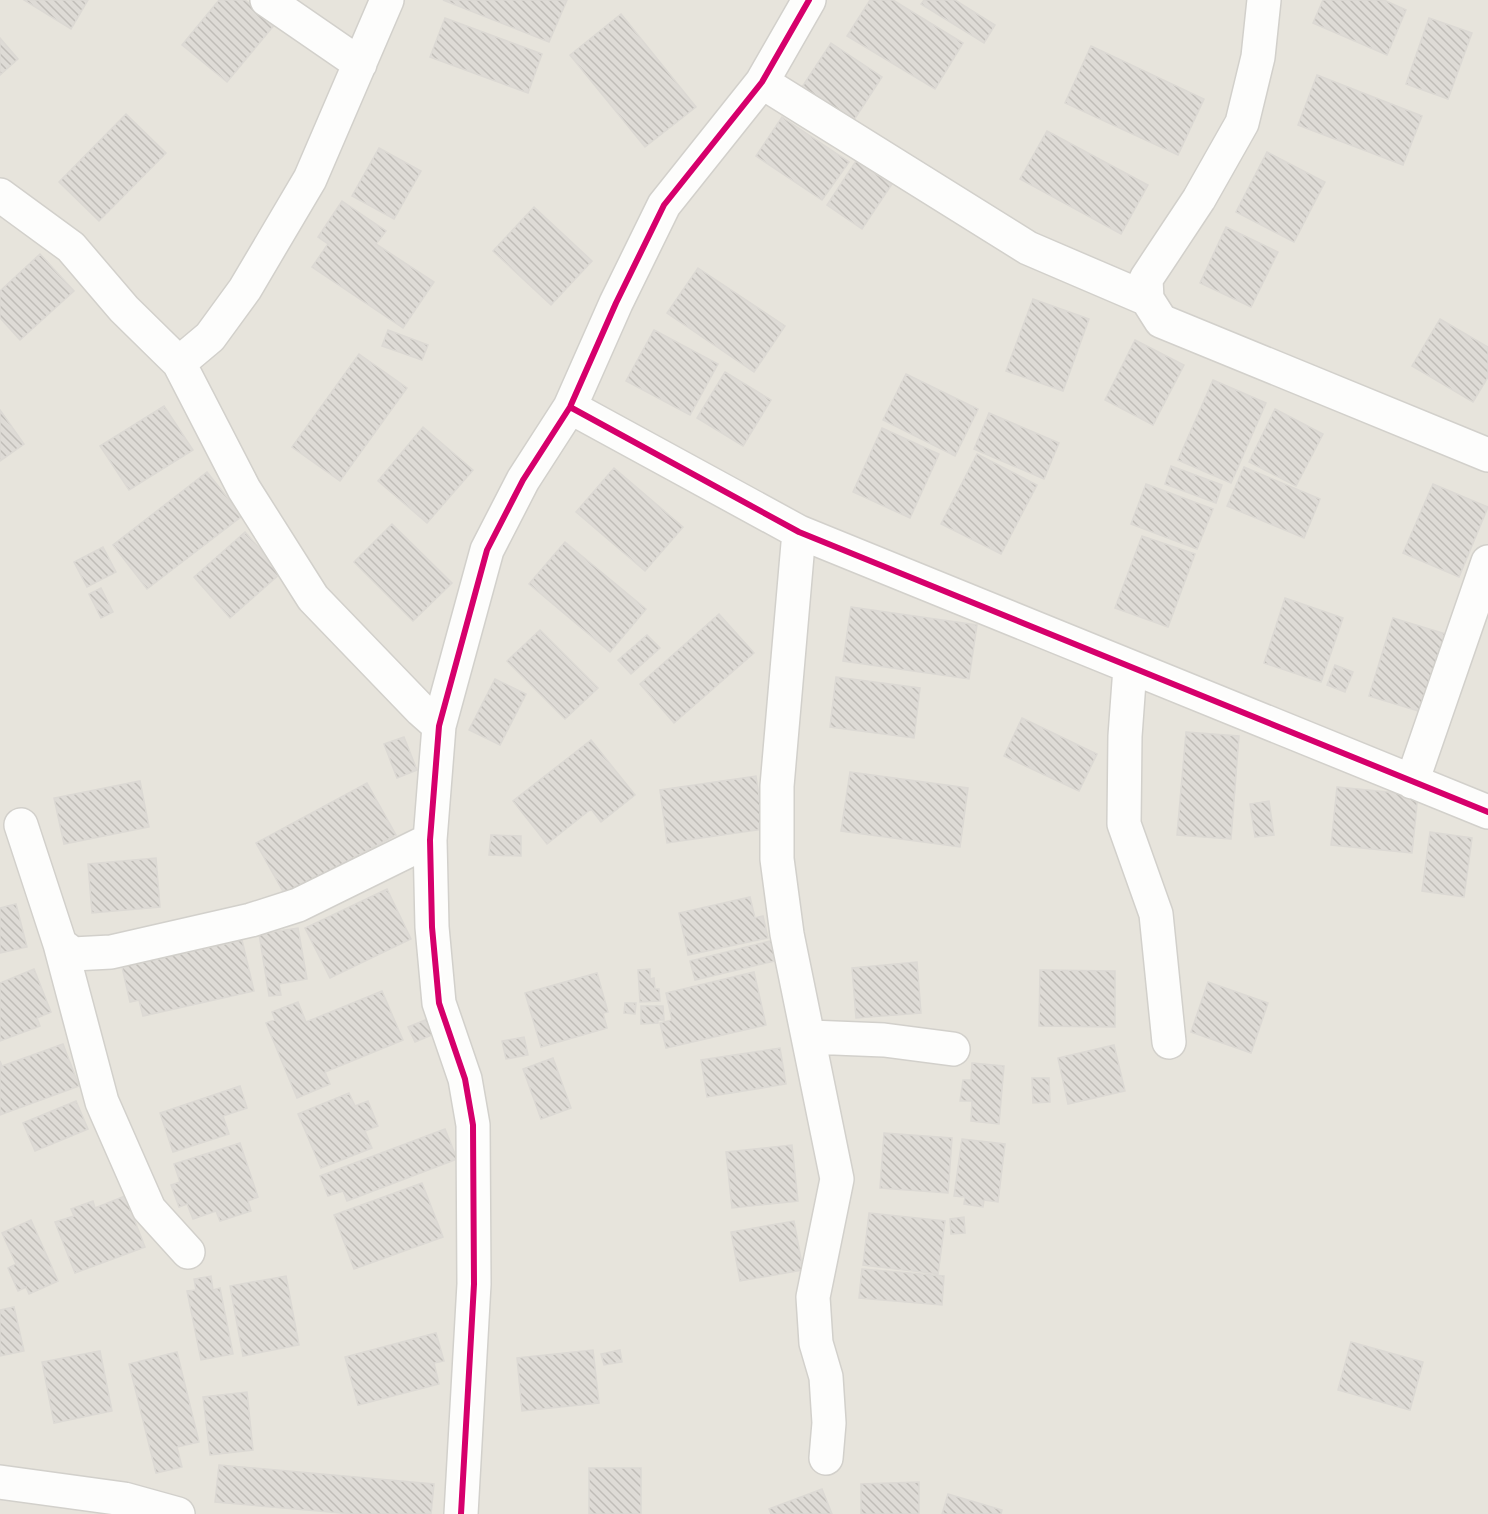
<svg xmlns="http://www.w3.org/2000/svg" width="1488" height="1514" font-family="Signika,sans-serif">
  <defs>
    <pattern id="building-back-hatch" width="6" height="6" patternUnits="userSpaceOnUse" patternTransform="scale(1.5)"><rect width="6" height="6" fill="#dedbd6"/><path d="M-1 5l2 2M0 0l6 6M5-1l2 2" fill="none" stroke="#c0bdb8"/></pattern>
  </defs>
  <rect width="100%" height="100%" fill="#f4f2ee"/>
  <path fill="#e7e4dc" d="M 0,0 L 1488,0 L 1488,1514 L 0,1514 Z"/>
  <path fill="url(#building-back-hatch)" stroke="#dcd9d4" stroke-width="1.5" d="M 24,0 L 88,0 L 71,29 Z
    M 219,0 L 245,0 L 275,24 L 227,82 L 182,45 Z
    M 443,0 L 567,0 L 549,42 Z
    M 870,0 L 893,0 L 963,43 L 935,89 L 847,36 Z
    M 924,0 L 955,0 L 995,25 L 984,43 L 921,4 Z
    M 1323,0 L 1384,0 L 1406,10 L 1387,55 L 1313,23 Z
    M 621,14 L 696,107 L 645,147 L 570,55 Z
    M 445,18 L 542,54 L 528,93 L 430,57 Z
    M 1429,18 L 1472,33 L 1448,99 L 1406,84 Z
    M 0,38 L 18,59 L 0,75 Z
    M 831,43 L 882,77 L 854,120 L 802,87 Z
    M 1091,46 L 1204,99 L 1178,155 L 1065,103 Z
    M 1317,75 L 1422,116 L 1403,165 L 1298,125 Z
    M 126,114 L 166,153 L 99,221 L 59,182 Z
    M 782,117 L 849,162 L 822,200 L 756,156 Z
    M 1047,131 L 1148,185 L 1121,234 L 1020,179 Z
    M 379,148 L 421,171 L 394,219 L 352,196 Z
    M 1267,152 L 1325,182 L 1294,242 L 1236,212 Z
    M 856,161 L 892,184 L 862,229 L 827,205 Z
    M 342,201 L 386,231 L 376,244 L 434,282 L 403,328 L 312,267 L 328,244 L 318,237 Z
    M 534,207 L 592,261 L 551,305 L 493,251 Z
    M 1226,227 L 1278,252 L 1251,307 L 1200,283 Z
    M 40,254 L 74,291 L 20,340 L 0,318 L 0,291 Z
    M 698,268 L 785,326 L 754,372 L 667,313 Z
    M 1033,299 L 1089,319 L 1063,391 L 1006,371 Z
    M 1440,319 L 1488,347 L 1488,377 L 1473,402 L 1412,366 Z
    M 388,330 L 428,345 L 422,360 L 382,346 Z
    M 654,330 L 718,364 L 690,415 L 626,381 Z
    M 1135,340 L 1184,365 L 1153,425 L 1105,400 Z
    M 359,354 L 407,388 L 340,481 L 292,447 Z
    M 725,372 L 771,400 L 743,446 L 697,418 Z
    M 906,374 L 978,409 L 955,456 L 883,420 Z
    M 1213,380 L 1266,403 L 1231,483 L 1178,460 Z
    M 164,406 L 193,450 L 129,490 L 100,446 Z
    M 1275,409 L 1323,434 L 1296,486 L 1249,462 Z
    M 0,410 L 24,444 L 0,461 Z
    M 989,413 L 1059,443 L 1044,479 L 974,449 Z
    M 423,427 L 473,470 L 427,523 L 378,481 Z
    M 882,428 L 939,454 L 910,518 L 853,492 Z
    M 977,454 L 1037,485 L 1001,554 L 941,524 Z
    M 1171,466 L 1222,485 L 1216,503 L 1165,484 Z
    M 1244,467 L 1320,499 L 1304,538 L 1227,506 Z
    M 614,468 L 683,527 L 645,571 L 576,512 Z
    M 207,472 L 242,516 L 147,589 L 113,545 Z
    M 1146,484 L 1213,509 L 1197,549 L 1131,524 Z
    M 1433,484 L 1488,507 L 1459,577 L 1403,553 Z
    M 392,524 L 452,583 L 413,621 L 354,562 Z
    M 245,532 L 281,573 L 230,618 L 194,577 Z
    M 1142,536 L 1195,554 L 1168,627 L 1115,608 Z
    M 565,542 L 646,609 L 610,652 L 529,584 Z
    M 103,547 L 116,572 L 87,587 L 74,562 Z
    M 101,588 L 113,612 L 101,618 L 89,594 Z
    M 1285,598 L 1343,618 L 1321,682 L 1264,663 Z
    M 851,607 L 977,625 L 969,679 L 843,661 Z
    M 719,614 L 754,653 L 674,723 L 640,684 Z
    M 1393,618 L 1449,635 L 1425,713 L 1369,696 Z
    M 540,630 L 598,688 L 565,719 L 507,661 Z
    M 647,635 L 660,648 L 631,674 L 618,660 Z
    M 1335,665 L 1353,672 L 1345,692 L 1327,685 Z
    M 836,677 L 920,688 L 914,738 L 830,727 Z
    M 495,679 L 526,694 L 500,745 L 469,730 Z
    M 1022,718 L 1097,754 L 1079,791 L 1004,756 Z
    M 1186,732 L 1239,736 L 1231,839 L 1177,835 Z
    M 404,737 L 417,770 L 397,778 L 384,744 Z
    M 591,740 L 635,795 L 601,822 L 591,809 L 547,844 L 513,801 Z
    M 850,772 L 968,788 L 960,847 L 841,831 Z
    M 756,776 L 764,829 L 667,843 L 660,790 Z
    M 140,781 L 149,827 L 64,844 L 54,798 Z
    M 367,783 L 396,835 L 285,895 L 256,843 Z
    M 1337,787 L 1418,795 L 1412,853 L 1331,845 Z
    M 1269,801 L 1274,835 L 1255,837 L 1250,804 Z
    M 1430,832 L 1472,838 L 1464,897 L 1422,891 Z
    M 491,835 L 521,836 L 521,856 L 489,855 Z
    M 156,858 L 160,907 L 92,913 L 88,864 Z
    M 387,889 L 411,939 L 330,978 L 305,928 Z
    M 750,897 L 755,918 L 763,916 L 768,938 L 688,955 L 679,913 Z
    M 16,904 L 27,947 L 0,953 L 0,908 Z
    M 298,928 L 307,979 L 279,984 L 281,995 L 269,996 L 259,934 Z
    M 242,940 L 254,991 L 143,1016 L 139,1000 L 130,1002 L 122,967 Z
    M 774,940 L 779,960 L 695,980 L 690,961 Z
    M 917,962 L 921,1013 L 856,1018 L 852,968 Z
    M 34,969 L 51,1012 L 37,1018 L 40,1026 L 0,1041 L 0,983 Z
    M 650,969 L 650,979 L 654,978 L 655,989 L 659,989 L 660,1001 L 640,1002 L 638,970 Z
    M 1040,970 L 1115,971 L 1115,1027 L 1039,1026 Z
    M 754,972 L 766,1025 L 666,1048 L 660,1023 L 672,1020 L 666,993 Z
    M 597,973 L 608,1012 L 603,1013 L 607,1028 L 541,1047 L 525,993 Z
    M 1208,982 L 1268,1003 L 1251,1053 L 1191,1032 Z
    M 382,991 L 403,1040 L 325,1072 L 330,1084 L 297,1098 L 266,1023 L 275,1020 L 272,1012 L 298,1002 L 306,1022 Z
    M 625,1003 L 636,1003 L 635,1014 L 624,1013 Z
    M 641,1006 L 663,1006 L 664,1020 L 658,1020 L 658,1023 L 641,1024 Z
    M 435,1016 L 441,1031 L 415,1042 L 408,1027 Z
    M 524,1037 L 528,1055 L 506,1059 L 502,1041 Z
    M 63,1044 L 79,1086 L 0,1115 L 0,1061 L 2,1066 Z
    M 1114,1045 L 1125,1091 L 1068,1104 L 1058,1058 Z
    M 780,1048 L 786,1084 L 707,1097 L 701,1060 Z
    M 553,1058 L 571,1108 L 541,1119 L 523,1069 Z
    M 972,1063 L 1004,1066 L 999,1124 L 971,1121 L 972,1101 L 960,1101 L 963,1080 L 971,1080 Z
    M 1032,1078 L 1049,1078 L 1050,1102 L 1033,1103 Z
    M 240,1086 L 247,1108 L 223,1116 L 229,1134 L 173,1152 L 160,1113 Z
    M 349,1093 L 355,1106 L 368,1101 L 378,1126 L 365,1131 L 372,1148 L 321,1168 L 298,1114 Z
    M 76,1101 L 88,1129 L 35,1151 L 23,1123 Z
    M 445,1129 L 457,1159 L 347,1201 L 343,1191 L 328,1196 L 320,1176 Z
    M 884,1133 L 952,1138 L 948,1193 L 880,1188 Z
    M 962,1139 L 1005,1144 L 998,1202 L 984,1200 L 983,1207 L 964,1204 L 965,1197 L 954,1196 Z
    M 240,1143 L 258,1197 L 248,1201 L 251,1211 L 220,1221 L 216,1211 L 193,1219 L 187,1204 L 179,1207 L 171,1185 L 180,1182 L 174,1164 Z
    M 792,1145 L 798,1201 L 732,1208 L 726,1152 Z
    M 422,1183 L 443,1237 L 354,1269 L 334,1215 Z
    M 125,1196 L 145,1247 L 75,1273 L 55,1222 L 74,1216 L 71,1209 L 93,1201 L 95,1208 Z
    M 869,1213 L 945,1221 L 938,1274 L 863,1265 Z
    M 964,1217 L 965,1233 L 951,1234 L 950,1219 Z
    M 31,1220 L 58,1281 L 29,1294 L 26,1287 L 18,1291 L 8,1268 L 16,1264 L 2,1233 Z
    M 794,1221 L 803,1270 L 740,1281 L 731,1232 Z
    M 862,1269 L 944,1276 L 942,1305 L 859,1298 Z
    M 211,1276 L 213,1290 L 220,1288 L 233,1354 L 201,1360 L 187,1291 L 196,1290 L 194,1279 Z
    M 286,1276 L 299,1345 L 243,1356 L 230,1286 Z
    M 14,1307 L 24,1351 L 0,1356 L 0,1310 Z
    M 436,1333 L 444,1361 L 434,1363 L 439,1384 L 358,1405 L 345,1357 Z
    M 1351,1342 L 1423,1362 L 1410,1410 L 1338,1390 Z
    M 593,1350 L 599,1403 L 522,1411 L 517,1358 Z
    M 620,1350 L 622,1362 L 604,1365 L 601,1354 Z
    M 100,1351 L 112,1411 L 54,1423 L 42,1362 Z
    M 177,1352 L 199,1442 L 177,1447 L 182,1467 L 156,1473 L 129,1364 Z
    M 247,1392 L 253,1450 L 210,1455 L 203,1397 Z
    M 219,1465 L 434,1484 L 431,1514 L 353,1514 L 215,1502 Z
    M 589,1468 L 641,1468 L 641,1514 L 589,1514 Z
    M 919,1482 L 919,1514 L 861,1514 L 861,1484 Z
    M 822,1489 L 832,1514 L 771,1514 L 769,1509 Z
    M 948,1494 L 1002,1510 L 1001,1514 L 942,1514 Z"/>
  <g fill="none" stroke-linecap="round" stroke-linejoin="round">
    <g stroke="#d2d0cb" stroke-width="36">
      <path id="street" d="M 267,0 L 360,64
        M 1264,0 L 1258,57 L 1242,123 L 1199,199 L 1146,279 L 1147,299 L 1161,321 L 1488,455
        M 762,82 L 1028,248 L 1147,299
        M 0,195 L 71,247 L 124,309 L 179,363 L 244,489 L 313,598 L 421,710 L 439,726
        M 179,363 L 210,337 L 245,289 L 310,179 L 387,0
        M 570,407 L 799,532 L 1488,812
        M 799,532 L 777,786 L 777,859 L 787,934 L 837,1179 L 813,1297 L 816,1343 L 826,1377 L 829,1423 L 826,1458
        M 1130,668 L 1125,736 L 1124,824 L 1156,914 L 1169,1042
        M 1412,782 L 1488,562
        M 21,825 L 60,944 L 102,1102 L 149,1209 L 188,1252
        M 60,944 L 73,954 L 111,952 L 251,920 L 298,905 L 430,840
        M 810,1037 L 884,1040 L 953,1049
        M 0,1482 L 124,1499 L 178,1514
        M 461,1514 L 474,1284 L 473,1125 L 465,1079 L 439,1003 L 432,927 L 430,840 L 439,726 L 487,550 L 523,480 L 570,407 L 616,303 L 664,205 L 762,82 L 809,0"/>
    </g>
    <use href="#street" stroke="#fdfdfc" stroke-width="33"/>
    <g stroke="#fff" stroke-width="10">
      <path id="cycleway" d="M 570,407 L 799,532 L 1488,812
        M 461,1514 L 474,1284 L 473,1125 L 465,1079 L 439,1003 L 432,927 L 430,840 L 439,726 L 487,550 L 523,480 L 570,407 L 616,303 L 664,205 L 762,82 L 809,0"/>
    </g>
    <use href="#cycleway" stroke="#d6006c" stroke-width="6"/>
  </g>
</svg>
